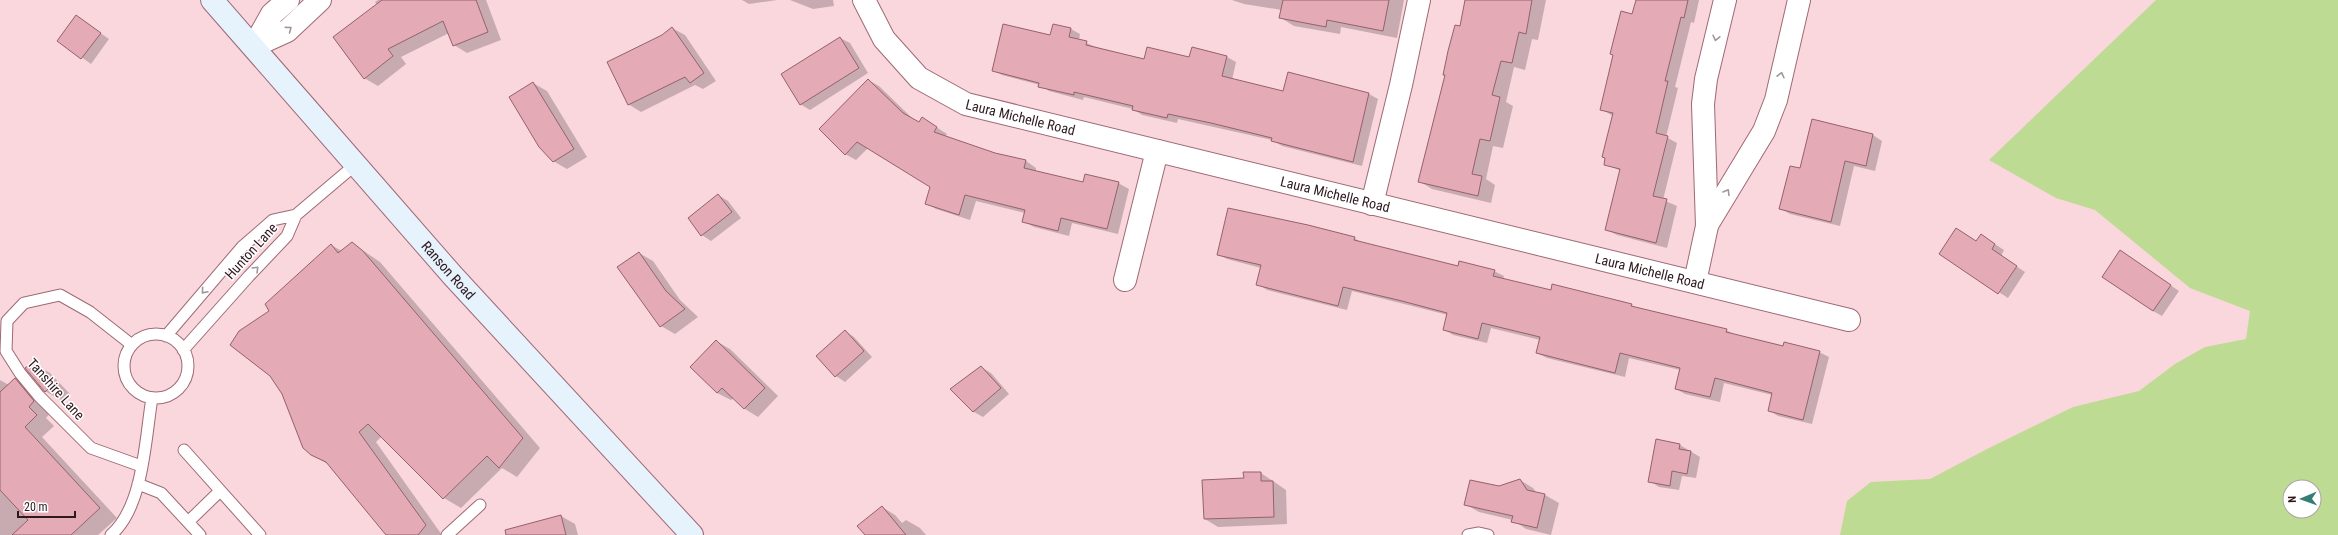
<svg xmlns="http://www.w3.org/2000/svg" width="2338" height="535" font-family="'Roboto Condensed',sans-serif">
  <rect width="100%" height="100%" fill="#fad6dd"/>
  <path fill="#bddb92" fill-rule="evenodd" d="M 2156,0 L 2338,0 L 2338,535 L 1840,535 L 1847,501 L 1871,482 L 1930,479 L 1989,448 L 2073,407 L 2139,391 L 2175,364 L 2205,347 L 2246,339 L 2250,311 L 2190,288 L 2095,210 L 2056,198 L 1989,160 ZM 2290,487 L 2314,487 L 2314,511 L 2290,511 Z"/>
  <path fill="#0003" d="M 378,0 L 486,0 L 501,40 L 467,53 L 454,45 L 449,33 L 401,57 L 406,64 L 378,86 L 364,78 L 377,5 L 375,2 Z
    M 742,0 L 777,0 L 749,4 Z
    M 790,0 L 833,0 L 834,6 L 813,9 Z
    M 1232,0 L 1404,0 L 1397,38 L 1341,27 L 1340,34 L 1294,26 L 1281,18 L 1282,10 L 1244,4 Z
    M 1467,0 L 1546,0 L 1538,40 L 1532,39 L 1525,70 L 1514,67 L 1506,102 L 1513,106 L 1503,148 L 1493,146 L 1486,179 L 1495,185 L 1491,203 L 1432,189 L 1419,181 Z
    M 1637,0 L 1699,0 L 1694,23 L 1691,22 L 1675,87 L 1678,88 L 1666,137 L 1677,143 L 1663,200 L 1677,206 L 1667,248 L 1617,235 L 1607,230 L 1621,171 L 1605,164 L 1606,159 L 1603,157 L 1613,116 L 1601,109 Z
    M 76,16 L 109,39 L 91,64 L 58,40 Z
    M 672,28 L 685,35 L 716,81 L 703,89 L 695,85 L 641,112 L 628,104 L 663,35 Z
    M 1071,29 L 1080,34 L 1079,40 L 1096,47 L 1144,60 L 1227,57 L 1236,62 L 1232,80 L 1284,92 L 1289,74 L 1369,94 L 1378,99 L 1362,166 L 1282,146 L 1272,140 L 1178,119 L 1177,123 L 1142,115 L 1133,109 L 1084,97 L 1083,100 L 1049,91 L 1040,85 L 1002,75 L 993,70 L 1051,37 Z
    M 840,38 L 850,43 L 868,73 L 810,110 L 800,104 Z
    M 868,80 L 879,86 L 914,120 L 919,123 L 922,118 L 947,134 L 945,137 L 995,154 L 1026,161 L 1036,168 L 1036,171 L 1084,183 L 1118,183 L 1129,189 L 1118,234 L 1072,223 L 1069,236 L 1034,227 L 1023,221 L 1025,213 L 976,201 L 970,220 L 936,209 L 926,203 L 931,186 L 868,148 L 856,160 L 845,154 Z
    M 533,83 L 547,91 L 587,157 L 567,169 L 553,161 Z
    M 1812,121 L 1873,135 L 1882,141 L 1875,171 L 1854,166 L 1840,226 L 1790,214 L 1780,208 L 1800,170 Z
    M 718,195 L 728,201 L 741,218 L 711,241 L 702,235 Z
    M 1981,235 L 2004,250 L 2001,256 L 2025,272 L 2008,298 L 1940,254 L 1977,242 Z
    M 1354,238 L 1363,243 L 1459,267 L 1494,271 L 1504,276 L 1503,280 L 1552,292 L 1631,305 L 1639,309 L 1726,330 L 1736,335 L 1784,347 L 1819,352 L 1829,357 L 1812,424 L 1778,416 L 1769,410 L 1772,395 L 1724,383 L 1720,402 L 1685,394 L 1676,389 L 1680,370 L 1629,358 L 1625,377 L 1547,358 L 1537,353 L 1540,340 L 1491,328 L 1487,343 L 1453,335 L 1444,329 L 1448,315 L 1352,291 L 1347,310 L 1267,290 L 1258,284 L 1261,268 L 1227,259 L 1218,254 Z
    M 352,243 L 380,262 L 540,448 L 517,477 L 502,468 L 461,508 L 444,498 L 382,436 L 376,442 L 442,535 L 387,535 L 330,465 L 311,455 L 270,311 L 331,245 L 342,251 Z
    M 639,253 L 653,261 L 680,300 L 698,317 L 675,334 L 661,326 L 619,267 Z
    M 2129,257 L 2179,291 L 2162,316 L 2153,311 Z
    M 845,331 L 854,337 L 872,357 L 845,382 L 836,376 Z
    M 716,341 L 730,349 L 778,396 L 758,417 L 745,409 L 734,398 L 731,400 L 717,393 Z
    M 33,363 L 50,373 L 70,394 L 63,401 L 45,391 Z
    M 981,367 L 991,373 L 1009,394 L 983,417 L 974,412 L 952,389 Z
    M 15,379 L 33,389 L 51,412 L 46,418 L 54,426 L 42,437 L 117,518 L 98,535 L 0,535 L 0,380 L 9,385 Z
    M 1680,445 L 1700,457 L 1696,478 L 1682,476 L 1679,490 L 1659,487 L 1650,481 Z
    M 1261,473 L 1286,490 L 1287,524 L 1218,527 L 1205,519 L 1245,479 Z
    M 1520,480 L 1533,488 L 1537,493 L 1545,495 L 1559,503 L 1551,535 L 1526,529 L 1513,520 L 1479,512 L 1465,504 Z
    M 882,507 L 895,515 L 902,523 L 906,520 L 920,528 L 926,535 L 866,535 Z
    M 561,516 L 575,524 L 578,535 L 515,535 Z"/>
  <path fill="#e4abb6" stroke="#94616c" d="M 382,0 L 476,0 L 488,32 L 453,46 L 443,21 L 388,49 L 393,56 L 364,79 L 333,37 Z
    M 1283,0 L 1389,0 L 1383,31 L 1327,20 L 1326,27 L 1279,18 Z
    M 1465,0 L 1532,0 L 1526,34 L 1519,32 L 1512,63 L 1501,61 L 1492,95 L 1500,97 L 1490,141 L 1480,139 L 1472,174 L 1482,176 L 1478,196 L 1418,182 L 1445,75 L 1443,75 L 1448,51 L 1455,25 L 1460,26 Z
    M 1636,0 L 1688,0 L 1684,18 L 1681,17 L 1665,81 L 1668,81 L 1656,133 L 1668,136 L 1653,196 L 1667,199 L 1656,243 L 1605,230 L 1620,169 L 1604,165 L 1605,158 L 1602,157 L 1613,113 L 1600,110 L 1613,55 L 1610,54 L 1621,11 L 1632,14 Z
    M 76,15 L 101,33 L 81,59 L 57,41 Z
    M 1003,24 L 1050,35 L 1053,24 L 1071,28 L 1069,37 L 1087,41 L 1086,45 L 1144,59 L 1147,47 L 1189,57 L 1192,47 L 1227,56 L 1222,76 L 1283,91 L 1288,72 L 1369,93 L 1353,162 L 1271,141 L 1272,138 L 1211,123 L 1168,114 L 1167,118 L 1132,110 L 1133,106 L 1074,92 L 1074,95 L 1038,87 L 1039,83 L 992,71 Z
    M 672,27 L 704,73 L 690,83 L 685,77 L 628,105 L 607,62 L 662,35 Z
    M 840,37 L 859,68 L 800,105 L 781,74 Z
    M 868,79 L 903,113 L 919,122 L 922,117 L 937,127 L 934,132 L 995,153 L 1026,160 L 1024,168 L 1083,182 L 1085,174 L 1119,182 L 1107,229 L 1061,218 L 1058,231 L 1022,222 L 1025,210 L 965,195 L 959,215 L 925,204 L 930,187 L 857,142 L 845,155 L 819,129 Z
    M 533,82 L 574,149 L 553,162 L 539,147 L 509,97 Z
    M 1812,119 L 1873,134 L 1866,166 L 1845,161 L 1831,222 L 1779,209 L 1790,166 L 1800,168 Z
    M 718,194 L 732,212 L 701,236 L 688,218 Z
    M 1228,208 L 1308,225 L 1355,237 L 1354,240 L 1458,266 L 1459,261 L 1495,270 L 1493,276 L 1551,290 L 1552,284 L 1632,304 L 1631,306 L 1727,329 L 1726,332 L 1783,346 L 1784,342 L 1820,351 L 1803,420 L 1768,411 L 1772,393 L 1715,378 L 1710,397 L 1675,389 L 1680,368 L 1620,353 L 1615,373 L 1536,353 L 1540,337 L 1482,323 L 1478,339 L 1443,330 L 1447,313 L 1402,301 L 1343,287 L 1338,306 L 1256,285 L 1261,265 L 1217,255 Z
    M 1956,228 L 1976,241 L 1981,234 L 1995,244 L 1992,249 L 2017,266 L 1998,294 L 1939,254 Z
    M 352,242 L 363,251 L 523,438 L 499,468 L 487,456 L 443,499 L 368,424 L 359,432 L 426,525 L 418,535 L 386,535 L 326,462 L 311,455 L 303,448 L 282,394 L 270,376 L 230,345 L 239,331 L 269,311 L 265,304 L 331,244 L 338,253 Z
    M 2120,250 L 2171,285 L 2153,311 L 2102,277 Z
    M 639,252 L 666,291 L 685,309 L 660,327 L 617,267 Z
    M 845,330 L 864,351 L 835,377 L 816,356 Z
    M 716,340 L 765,388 L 744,409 L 722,388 L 717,393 L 690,367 Z
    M 33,362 L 53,384 L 45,392 L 25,368 Z
    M 981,366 L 1001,388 L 973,412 L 950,389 Z
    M 15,378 L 34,401 L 29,407 L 37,415 L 25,427 L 100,508 L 71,535 L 12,535 L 28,520 L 0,490 L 0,392 Z
    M 1656,439 L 1680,444 L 1679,449 L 1691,451 L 1687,474 L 1672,471 L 1670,486 L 1648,482 Z
    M 1243,472 L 1261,472 L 1261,481 L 1273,481 L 1274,517 L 1204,519 L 1202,480 L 1244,478 Z
    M 1520,479 L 1527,490 L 1545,494 L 1537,528 L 1511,522 L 1513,516 L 1464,505 L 1470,480 L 1499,486 Z
    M 882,506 L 906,535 L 865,535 L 857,526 Z
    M 561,515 L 566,535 L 506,535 L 505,530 Z"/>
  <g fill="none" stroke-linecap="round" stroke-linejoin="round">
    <g stroke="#9e6a75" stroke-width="13">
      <path id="lane" d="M124 366a32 32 0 1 1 64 0a32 32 0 1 1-64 0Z
        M 166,336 L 242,247 L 273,220 L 296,215
        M 132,345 L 90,312 L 60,295 L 24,303 L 7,321 L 6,351 L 20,373 L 39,396 L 91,448 L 141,466
        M 183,350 L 249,276 L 287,236 L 296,215 L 355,165
        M 184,450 L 260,535
        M 138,484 L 161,493 L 200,535
        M 188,522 L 220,491
        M 111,535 C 144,506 145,439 152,398
        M 447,535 L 480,505
        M 1468,535 L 1479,533 L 1488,535"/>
    </g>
    <g stroke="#9e6a75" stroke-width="24">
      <g id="street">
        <path id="s1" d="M 864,0 L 884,39 L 919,78 L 966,104 L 1849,320"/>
        <path d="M 254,46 L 287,31 L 320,0"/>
        <path d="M 254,46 L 272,14 L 288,0"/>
        <path d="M 1372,204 L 1401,85 L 1419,0"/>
        <path d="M 1707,225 L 1764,131 L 1776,100 L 1799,0"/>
        <path d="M 1125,280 L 1157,151"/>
        <path d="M 1695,282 L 1707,226 L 1703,104 L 1706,79 L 1725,0"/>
      </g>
    </g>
    <g stroke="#9e6a75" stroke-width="24">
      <g id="secondary">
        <path id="s2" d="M 212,0 L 453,276 L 692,535"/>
      </g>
    </g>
    <use href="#lane" stroke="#fff" stroke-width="11"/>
    <use href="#street" stroke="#fff" stroke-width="22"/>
    <use href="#secondary" stroke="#e6f2fc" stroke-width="22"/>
  </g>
  <defs><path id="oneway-chevron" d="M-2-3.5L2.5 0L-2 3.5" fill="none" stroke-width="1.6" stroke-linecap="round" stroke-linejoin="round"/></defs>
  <g stroke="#a09799">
    <use href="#oneway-chevron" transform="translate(289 29) rotate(-37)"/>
    <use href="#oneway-chevron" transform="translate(1716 38) rotate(103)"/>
    <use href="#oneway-chevron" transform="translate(1781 75) rotate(-77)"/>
    <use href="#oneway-chevron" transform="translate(1727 192) rotate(-59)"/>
    <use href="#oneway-chevron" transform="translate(256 269) rotate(-45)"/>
    <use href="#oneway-chevron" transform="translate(204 291) rotate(131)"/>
  </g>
  <g text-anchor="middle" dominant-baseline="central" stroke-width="3" stroke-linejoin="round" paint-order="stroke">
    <g font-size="14" fill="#2d181d" stroke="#fff">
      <text stroke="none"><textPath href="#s1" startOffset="206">Laura Michelle Road</textPath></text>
      <text stroke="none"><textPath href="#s1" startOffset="530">Laura Michelle Road</textPath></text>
      <text transform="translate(251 251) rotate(-48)">Hunton Lane</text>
      <text stroke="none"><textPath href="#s2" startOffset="359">Ranson Road</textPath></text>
      <text stroke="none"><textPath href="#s1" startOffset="854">Laura Michelle Road</textPath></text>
      <text transform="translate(56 389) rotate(48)">Tanshire Lane</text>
    </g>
  </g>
  <g transform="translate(2302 499) rotate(268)"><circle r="19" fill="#ffffff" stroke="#aba3a5"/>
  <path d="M0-3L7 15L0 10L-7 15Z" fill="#367d76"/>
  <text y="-6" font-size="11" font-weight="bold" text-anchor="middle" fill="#2d181d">N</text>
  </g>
  <path d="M18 511v6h57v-6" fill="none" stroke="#2d181d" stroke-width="2"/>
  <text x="24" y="511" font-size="12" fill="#2d181d" stroke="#ffffff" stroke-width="3" paint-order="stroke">20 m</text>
</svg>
